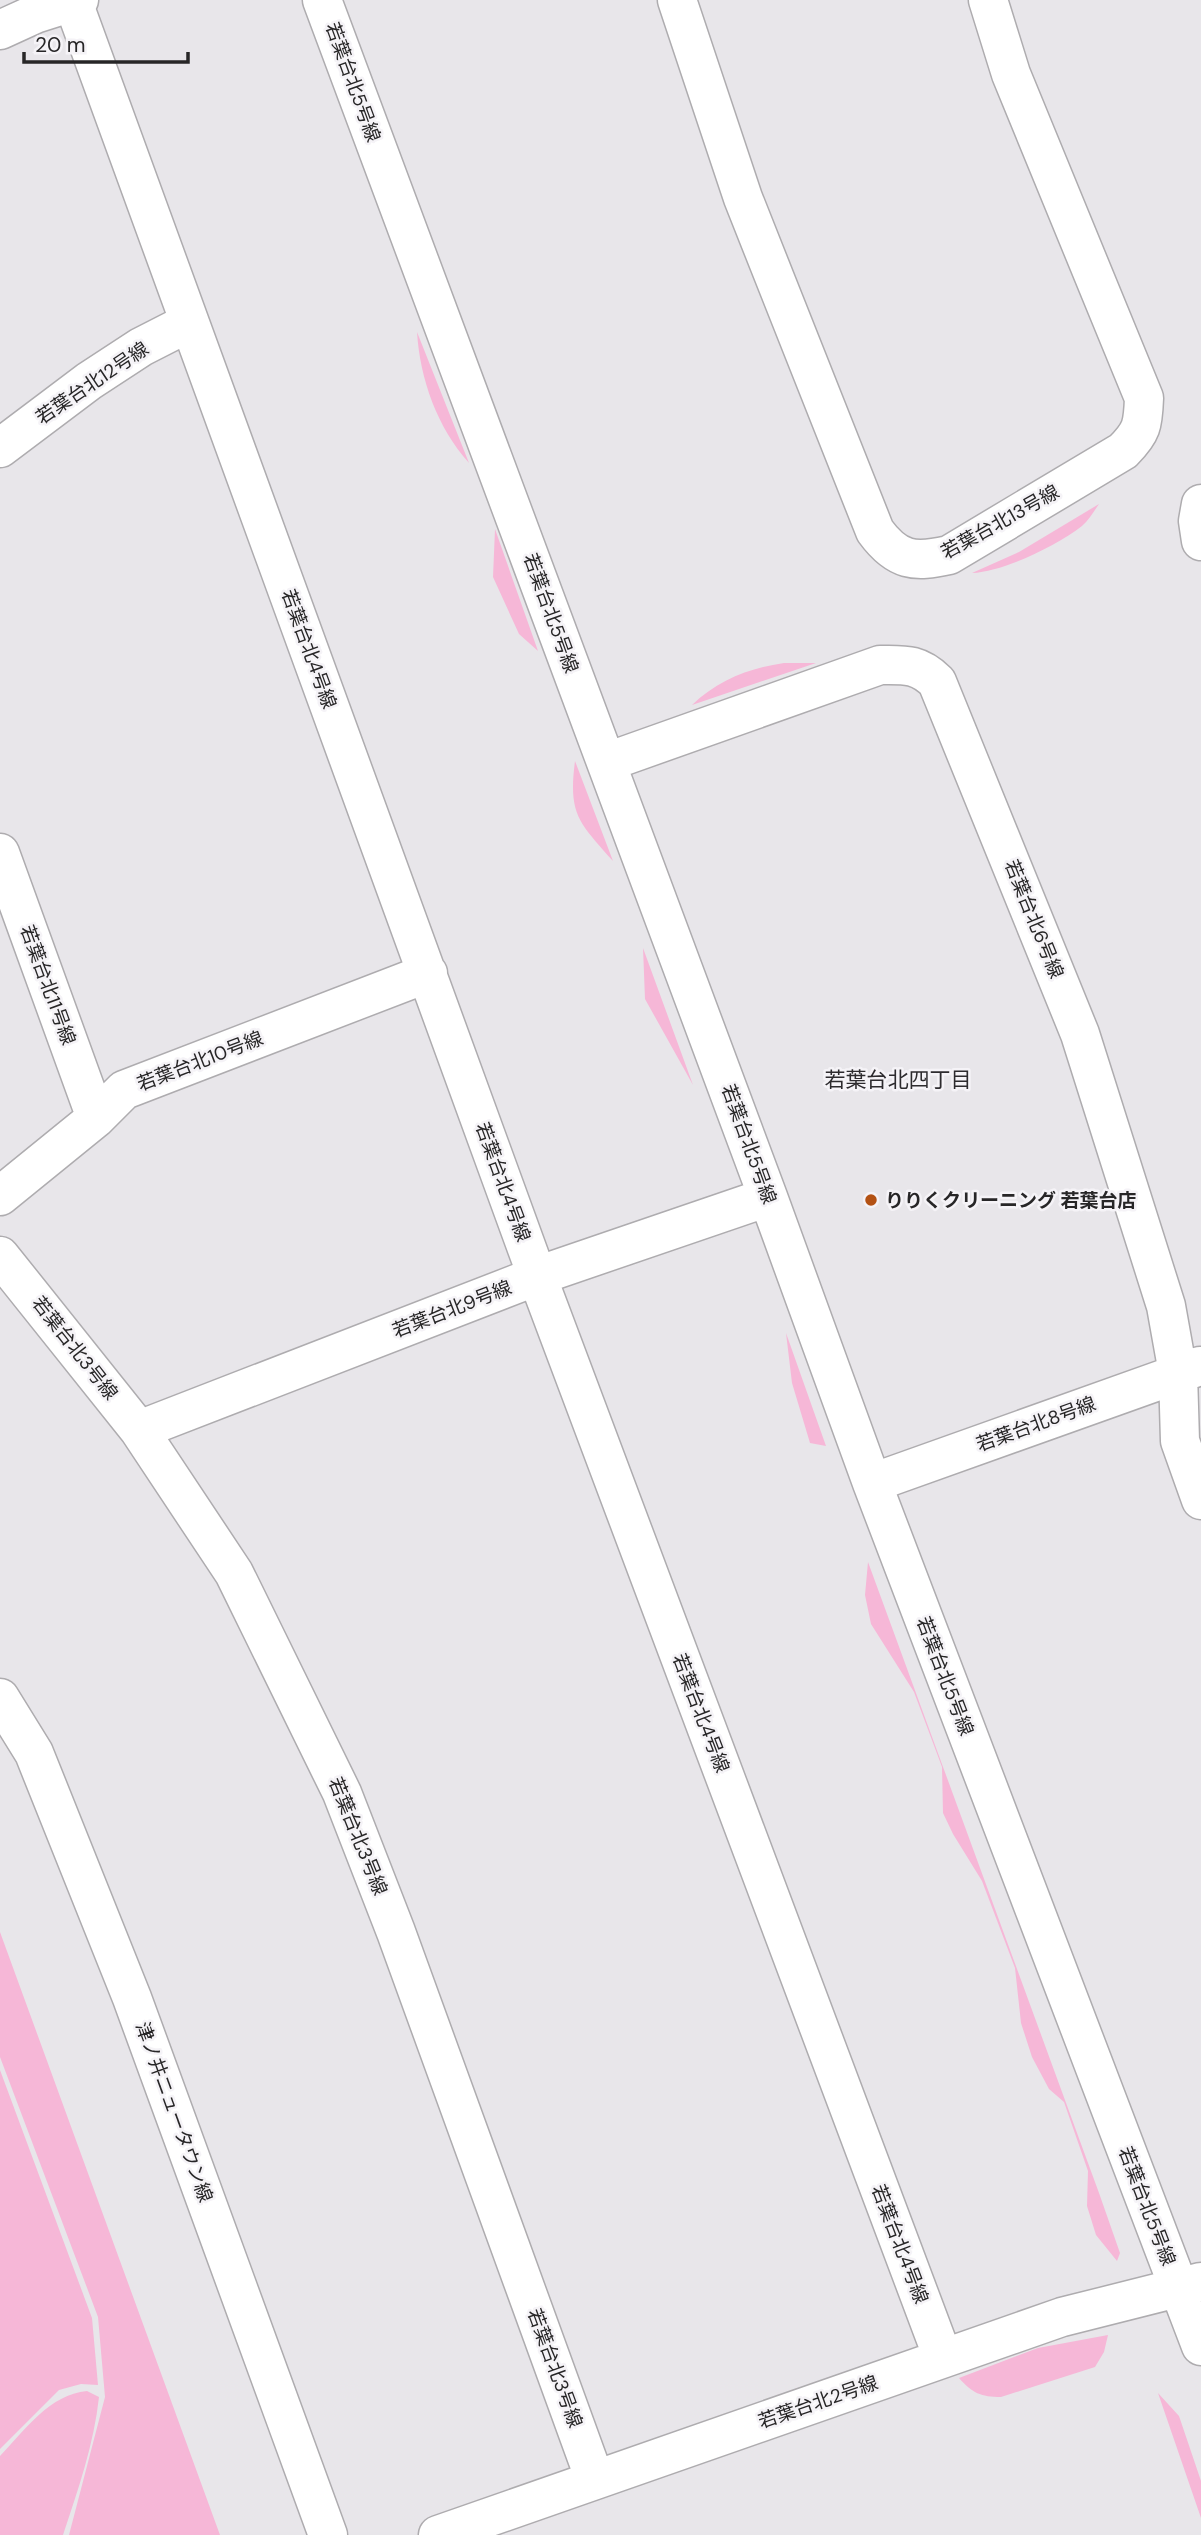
<svg xmlns="http://www.w3.org/2000/svg" width="1201" height="2535" font-family="'DM Sans','Noto Sans JP',sans-serif">
  <rect width="100%" height="100%" fill="#e8e6ea"/>
  <path fill="#f6b7d7" d="M 417,332 L 469,463 C 437,427 420,379 417,332 Z
    M 1099,504 C 1094,511 1089,520 1082,526 C 1056,546 1005,571 972,573 L 1019,552 Z
    M 495,529 L 538,651 L 519,634 L 493,577 Z
    M 784,663 L 816,663 L 692,705 C 718,680 750,668 784,663 Z
    M 575,761 L 613,861 C 579,822 568,815 575,761 Z
    M 643,948 L 693,1085 L 645,999 Z
    M 786,1333 L 826,1446 L 810,1443 L 792,1383 Z
    M 868,1562 L 1099,2193 L 1120,2253 L 1117,2261 L 1096,2235 L 1087,2206 L 1088,2171 L 1064,2102 L 1049,2089 L 1032,2057 L 1021,2023 L 1015,1968 L 982,1881 L 953,1834 L 943,1813 L 942,1767 L 914,1692 L 871,1624 L 865,1595 Z
    M 0,1932 L 220,2535 L 69,2535 L 105,2397 L 98,2317 L 0,2057 Z
    M 0,2070 L 92,2318 L 98,2385 L 81,2384 L 59,2390 L 0,2449 Z
    M 1108,2335 L 1104,2352 L 1095,2367 L 1001,2397 C 981,2397 972,2393 959,2378 L 1038,2348 Z
    M 87,2391 L 99,2397 C 94,2444 78,2490 63,2535 L 0,2535 L 0,2456 C 24,2431 50,2394 87,2391 Z
    M 1158,2393 L 1179,2416 L 1201,2481 L 1201,2518 Z"/>
  <g fill="none" stroke-linecap="round" stroke-linejoin="round">
    <g stroke="#aeacaf" stroke-width="41">
      <path id="minor" d="M 322,0 L 768,1197 L 872,1483 L 1201,2346
        M 677,0 L 743,198 L 875,531 C 897,561 914,563 949,555 L 1123,451 C 1142,432 1143,425 1144,398 L 1011,74 L 988,0
        M 73,2 L 537,1276 L 943,2358
        M 0,30 L 35,14 L 79,0
        M 0,448 L 89,381 L 141,347 L 188,323
        M 1201,504 L 1198,521 L 1201,541
        M 607,762 L 880,665 C 904,665 918,663 937,682 L 1080,1034 L 1166,1306 L 1178,1373 L 1180,1441 L 1201,1500
        M 0,853 L 96,1118
        M 0,1196 L 96,1118 L 124,1090 L 428,973
        M 0,1256 L 139,1430 L 234,1573 L 342,1793 L 396,1932 L 595,2480
        M 139,1430 L 537,1276 L 768,1197
        M 872,1483 L 1200,1366
        M 0,1698 L 34,1753 L 132,1998 L 328,2535
        M 438,2535 L 1062,2317 L 1201,2282"/>
    </g>
    <use href="#minor" stroke="#fff" stroke-width="38"/>
  </g>
  <circle fill="#b35113" stroke="#f5f3f7" stroke-width="2.5" cx="871" cy="1200" r="7"/>
  <g text-anchor="middle" dominant-baseline="central" stroke-width="5" stroke-linejoin="round" paint-order="stroke">
    <g font-size="19" fill="#272627" stroke="#f5f3f7">
      <text transform="translate(353 82) rotate(70)">若葉台北5号線</text>
      <text transform="translate(92 383) rotate(-34)">若葉台北12号線</text>
      <text transform="translate(1000 522) rotate(-29)">若葉台北13号線</text>
      <text transform="translate(551 613) rotate(70)">若葉台北5号線</text>
      <text transform="translate(309 649) rotate(70)">若葉台北4号線</text>
      <text transform="translate(1034 919) rotate(68)">若葉台北6号線</text>
      <text transform="translate(48 985) rotate(70)">若葉台北11号線</text>
      <text transform="translate(200 1061) rotate(-21)">若葉台北10号線</text>
      <text transform="translate(749 1144) rotate(70)">若葉台北5号線</text>
      <text transform="translate(503 1182) rotate(70)">若葉台北4号線</text>
      <text transform="translate(452 1309) rotate(-21)">若葉台北9号線</text>
      <text transform="translate(75 1348) rotate(52)">若葉台北3号線</text>
      <text transform="translate(1036 1424) rotate(-20)">若葉台北8号線</text>
      <text transform="translate(945 1676) rotate(69)">若葉台北5号線</text>
      <text transform="translate(701 1713) rotate(69)">若葉台北4号線</text>
      <text transform="translate(358 1836) rotate(68)">若葉台北3号線</text>
      <text transform="translate(174 2112) rotate(70)">津ノ井ニュータウン線</text>
      <text transform="translate(1147 2206) rotate(69)">若葉台北5号線</text>
      <text transform="translate(900 2244) rotate(69)">若葉台北4号線</text>
      <text transform="translate(555 2368) rotate(70)">若葉台北3号線</text>
      <text transform="translate(818 2402) rotate(-19)">若葉台北2号線</text>
    </g>
    <g font-size="19" font-weight="bold" fill="#272627" stroke="#f5f3f7" text-anchor="start">
      <text x="885" y="1200">りりくクリーニング 若葉台店</text>
    </g>
    <g font-size="21" fill="#2d2b2e" stroke="#f5f3f7">
      <text x="898" y="1080">若葉台北四丁目</text>
    </g>
  </g>
  <path d="M24 52v10h164v-10" fill="none" stroke="#272627" stroke-width="3.5"/>
  <text x="35" y="52" font-size="21" fill="#272627" stroke="#f5f3f7" stroke-width="5" paint-order="stroke">20 m</text>
</svg>
